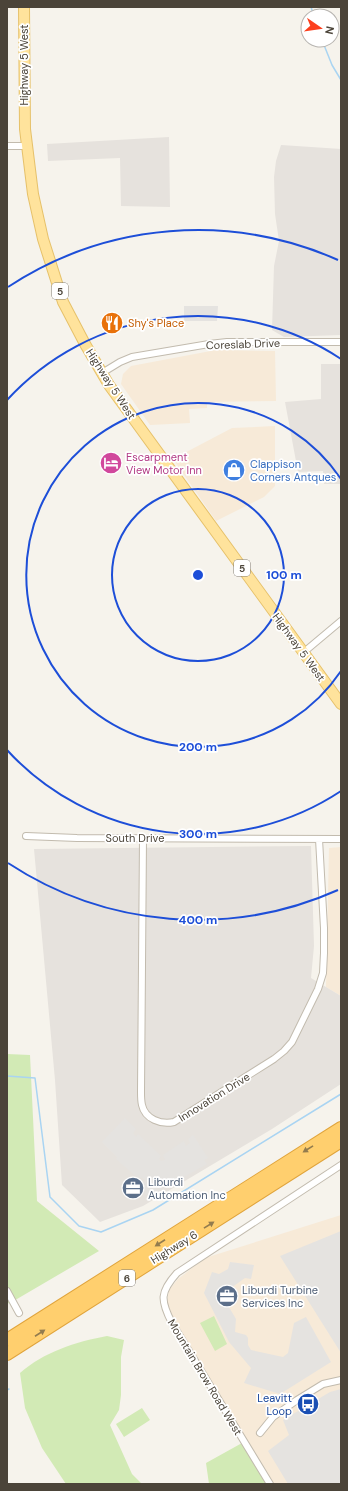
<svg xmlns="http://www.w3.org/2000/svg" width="348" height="1491" font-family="'DM Sans',sans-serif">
  <rect width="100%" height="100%" fill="#f6f3ec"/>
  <path fill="#f7ead8" d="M 216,350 L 275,351 L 276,401 L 207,402 L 207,408 L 189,409 L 190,423 L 150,425 L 121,384 L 123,374 L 131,366 Z
    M 275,426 L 275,486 L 264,497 L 216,521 L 173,459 L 232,428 Z
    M 341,847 L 341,996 L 326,987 L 329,848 Z
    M 341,1215 L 341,1484 L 274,1484 L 171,1316 L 167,1302 L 169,1290 L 178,1279 L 205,1258 Z"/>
  <path fill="#e6e2dd" d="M 169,137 L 170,207 L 121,206 L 120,158 L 48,161 L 47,144 Z
    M 281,145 L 341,149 L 341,335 L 284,337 L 272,330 L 274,266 L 279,241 L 275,214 L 274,177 L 276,161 Z
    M 321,364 L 341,364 L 341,484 L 324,484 L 323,471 L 298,472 L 285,402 L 321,399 Z
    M 311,846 L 314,946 L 311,978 L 341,996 L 341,1084 L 272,1129 L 143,1206 L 100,1222 L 62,1185 L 55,1080 L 34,849 Z"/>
  <path fill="#d2eab5" d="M 7,1054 L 30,1055 L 37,1201 L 99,1251 L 17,1299 L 7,1304 Z
    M 214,1316 L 227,1344 L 215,1351 L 200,1323 Z
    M 107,1336 L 124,1340 L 121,1357 L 121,1395 L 119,1410 L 110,1425 L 132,1474 L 142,1484 L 66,1484 L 42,1448 L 25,1408 L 20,1373 C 44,1352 75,1342 107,1336 Z
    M 142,1408 L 150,1420 L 124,1437 L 116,1424 Z
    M 242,1443 L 269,1484 L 209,1484 L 206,1463 Z"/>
  <path fill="#e5e3e0" d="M 184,306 L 218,306 L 217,321 L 184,321 Z
    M 125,1118 L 136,1129 L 133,1133 L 136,1137 L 138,1134 L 161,1156 L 159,1159 L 161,1161 L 165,1160 L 163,1155 L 184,1141 L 186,1146 L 190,1143 L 188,1139 L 193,1135 L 208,1158 L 204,1160 L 207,1164 L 148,1197 L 144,1192 L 145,1191 L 140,1186 L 145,1180 L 141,1177 L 139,1179 L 116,1159 L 117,1157 L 102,1142 Z
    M 341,1231 L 341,1353 L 280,1256 Z
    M 230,1262 L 254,1265 L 251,1279 L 245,1278 L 224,1293 L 223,1297 L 236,1319 L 235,1332 L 246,1335 L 248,1338 L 248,1345 L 251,1350 L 283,1357 L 288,1353 L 294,1323 L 306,1317 L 331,1362 L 280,1394 L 244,1383 L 251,1368 L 229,1342 L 204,1293 L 212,1272 L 219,1274 L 228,1269 Z
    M 341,1389 L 341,1484 L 288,1484 L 268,1451 L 289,1435 L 283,1420 L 330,1392 Z"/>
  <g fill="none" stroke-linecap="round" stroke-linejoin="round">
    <path stroke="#a9d4f2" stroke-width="1.5" d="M 311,7 L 314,16
      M 322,40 L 332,65 L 341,80
      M 7,1076 L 35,1078 L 50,1197 L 79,1226 L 101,1232 L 153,1210 L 341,1094
      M 7,1390 L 9,1389"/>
    <g stroke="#c2bbae" stroke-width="8">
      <path id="street" d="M 7,146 L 26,146
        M 102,373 L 120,362 L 132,357 L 209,344 L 227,342 L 341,342
        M 304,652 L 341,621
        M 26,836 L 77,838 L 341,839
        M 143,838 L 141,1092 C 141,1096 141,1101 142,1105 C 145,1119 161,1125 174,1122 L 274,1059 L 284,1051 L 292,1042 L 318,989 L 323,973 L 324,953 L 324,928 L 319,839
        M 7,1291 L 19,1313
        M 260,1433 L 273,1417 L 297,1400 L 323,1384 L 341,1380
        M 270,1484 L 172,1323 C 160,1300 160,1292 177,1273 L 341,1165"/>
    </g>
    <g stroke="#e6c16a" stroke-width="12">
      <path id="primary" d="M 24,7 L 25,129 L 33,194 L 43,239 L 63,302 L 85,344 L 109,385 L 341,704"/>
    </g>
    <g stroke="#e0a43c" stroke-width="14">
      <path id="highway" d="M 7,1340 L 341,1128
        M 7,1354 L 341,1141"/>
    </g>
    <use href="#street" stroke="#fff" stroke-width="6"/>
    <use href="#primary" stroke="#ffe39c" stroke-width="10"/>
    <use href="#highway" stroke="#ffcf6e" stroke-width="12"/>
  </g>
  <defs><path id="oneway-solid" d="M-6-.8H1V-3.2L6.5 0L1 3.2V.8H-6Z"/></defs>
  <g fill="#937c4e">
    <use href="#oneway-solid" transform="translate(308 1149) rotate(148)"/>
    <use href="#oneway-solid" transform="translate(209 1225) rotate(-32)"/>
    <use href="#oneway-solid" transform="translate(160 1243) rotate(147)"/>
    <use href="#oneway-solid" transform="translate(40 1333) rotate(-33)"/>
  </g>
  <g fill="none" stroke="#1d4ed8" stroke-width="2">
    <circle cx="198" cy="575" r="86"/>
    <path d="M341 671A172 172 0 1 1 341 479"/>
    <path d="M341 791A259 259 0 0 1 7 750M7 400A259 259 0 0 1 341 359"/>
    <path d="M338 890A345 345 0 0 1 8 863M8 287A345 345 0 0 1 338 260"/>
  </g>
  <defs>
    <g id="restaurant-disc" transform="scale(1.15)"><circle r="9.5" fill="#e8710a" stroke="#fff"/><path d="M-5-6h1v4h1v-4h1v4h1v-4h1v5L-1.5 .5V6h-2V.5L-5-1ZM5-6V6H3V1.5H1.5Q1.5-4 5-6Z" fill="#fff"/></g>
    <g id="hotel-disc" transform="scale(1.15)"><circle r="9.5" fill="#d1479c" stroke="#fff"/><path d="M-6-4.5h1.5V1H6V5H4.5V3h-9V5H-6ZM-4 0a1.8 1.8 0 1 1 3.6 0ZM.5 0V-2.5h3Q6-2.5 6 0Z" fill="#fff"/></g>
    <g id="shop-disc" transform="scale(1.15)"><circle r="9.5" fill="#3f7fe0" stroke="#fff"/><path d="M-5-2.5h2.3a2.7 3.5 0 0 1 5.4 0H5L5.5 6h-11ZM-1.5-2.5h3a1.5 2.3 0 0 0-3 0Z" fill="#fff"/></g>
    <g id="office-disc" transform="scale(1.15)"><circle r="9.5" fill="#5c6f8a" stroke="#fff"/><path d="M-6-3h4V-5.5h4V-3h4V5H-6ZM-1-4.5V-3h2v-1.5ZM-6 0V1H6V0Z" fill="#fff"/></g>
    <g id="bus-disc" transform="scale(1.15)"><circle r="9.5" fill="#1a4fb4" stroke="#fff"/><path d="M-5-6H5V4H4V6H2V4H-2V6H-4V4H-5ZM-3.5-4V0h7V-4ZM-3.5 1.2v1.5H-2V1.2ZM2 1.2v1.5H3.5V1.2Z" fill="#fff"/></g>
  </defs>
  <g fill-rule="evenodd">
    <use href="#restaurant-disc" x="112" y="323"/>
    <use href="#hotel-disc" x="111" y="463"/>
    <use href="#shop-disc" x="234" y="470"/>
    <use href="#office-disc" x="133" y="1188"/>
    <use href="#office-disc" x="227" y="1296"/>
    <use href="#bus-disc" x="308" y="1404"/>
  </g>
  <g text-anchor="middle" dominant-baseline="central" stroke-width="3.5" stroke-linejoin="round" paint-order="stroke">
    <g fill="#fff" stroke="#817c74" stroke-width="1">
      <rect x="52" y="283" width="16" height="16" rx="3"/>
      <rect x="234" y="560" width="16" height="16" rx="3"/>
      <rect x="119" y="1270" width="16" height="16" rx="3"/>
    </g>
    <g font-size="10" font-weight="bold" fill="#4b4439">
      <text x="60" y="291">5</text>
      <text x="242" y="568">5</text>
      <text x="127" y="1278">6</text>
    </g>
    <g font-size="11" fill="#4b4439" stroke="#fff">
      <text transform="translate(24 65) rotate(-90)">Highway 5 West</text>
      <text transform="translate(243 344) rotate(-2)">Coreslab Drive</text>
      <text transform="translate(111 384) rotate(57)">Highway 5 West</text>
      <text transform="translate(299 647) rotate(54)">Highway 5 West</text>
      <text x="135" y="838">South Drive</text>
      <text transform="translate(214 1097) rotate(-32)">Innovation Drive</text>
      <text transform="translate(174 1247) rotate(-32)">Highway 6</text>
      <text transform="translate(205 1377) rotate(59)">Mountain Brow Road West</text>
    </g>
    <g font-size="11" fill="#c56008" stroke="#fff" text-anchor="start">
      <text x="128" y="323">Shy's Place</text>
    </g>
    <g font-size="11" fill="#b23c85" stroke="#fff" text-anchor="start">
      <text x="126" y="457">Escarpment<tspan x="126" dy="13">View Motor Inn</tspan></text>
    </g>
    <g font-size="11" fill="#366cbe" stroke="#fff" text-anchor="start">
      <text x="250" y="464">Clappison<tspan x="250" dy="13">Corners Antques</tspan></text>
    </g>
    <g font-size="11" fill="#4e5e75" stroke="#fff" text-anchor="start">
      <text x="148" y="1182">Liburdi<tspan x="148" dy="13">Automation Inc</tspan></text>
      <text x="242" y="1290">Liburdi Turbine<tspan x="242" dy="13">Services Inc</tspan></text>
    </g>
    <g font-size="11" fill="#164399" stroke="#fff" text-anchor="end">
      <text x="292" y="1398">Leavitt<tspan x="292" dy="13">Loop</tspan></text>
    </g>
  </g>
  <circle cx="198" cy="575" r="6" fill="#1d4ed8" stroke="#fff" stroke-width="2"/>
  <g font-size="12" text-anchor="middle" font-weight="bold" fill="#1d4ed8" stroke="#fff" stroke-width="3.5" stroke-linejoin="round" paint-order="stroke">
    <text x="284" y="579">100 m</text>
    <text x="198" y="751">200 m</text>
    <text x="198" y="838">300 m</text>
    <text x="198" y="924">400 m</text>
  </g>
  <rect width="348" height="1491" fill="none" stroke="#4b4439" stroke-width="16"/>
  <g transform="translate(320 28) rotate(103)"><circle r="19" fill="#ffffff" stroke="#b7b4b0"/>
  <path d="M0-3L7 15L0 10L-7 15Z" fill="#fc3f1d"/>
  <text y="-6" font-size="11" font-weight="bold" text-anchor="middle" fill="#4b4439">N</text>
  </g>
</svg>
